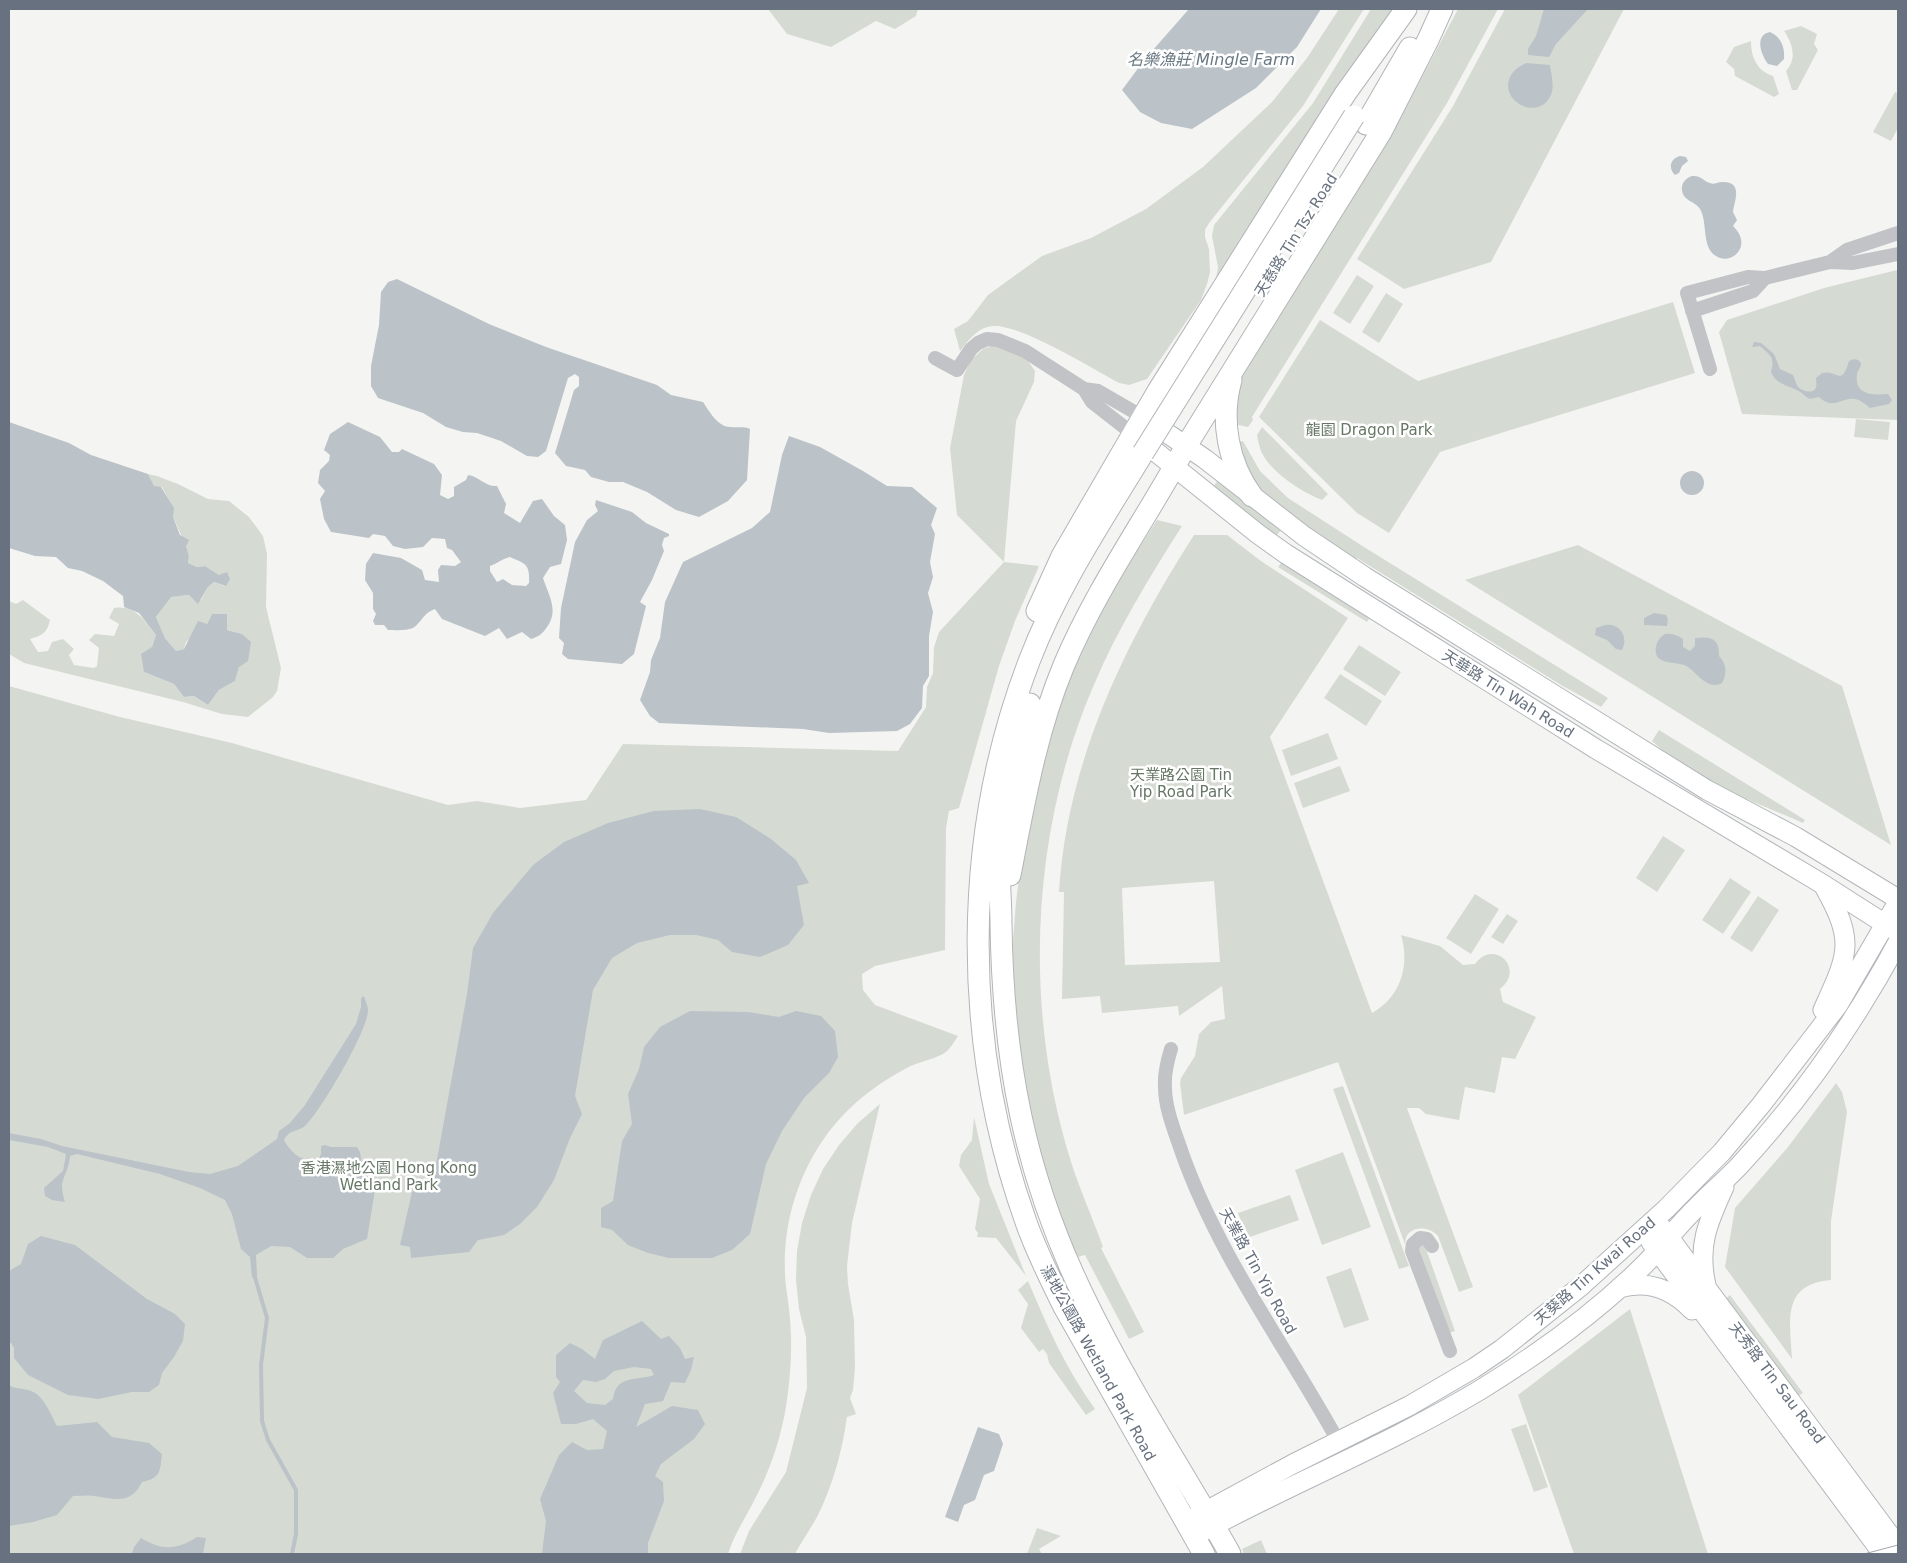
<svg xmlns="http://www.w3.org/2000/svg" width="1907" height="1563" font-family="'DejaVu Sans','Noto Sans TC',sans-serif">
  <rect width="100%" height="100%" fill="#f4f5f2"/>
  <path fill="#d5dbd3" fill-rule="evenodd" d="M 768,9 L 918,9 L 916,16 L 895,29 L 876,21 L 831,47 L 787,34 Z
    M 1339,9 L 1364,9 L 1303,106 L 1209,223 L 1205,230 L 1205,237 L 1209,249 L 1210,272 L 1207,284 L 1201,300 L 1147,379 L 1129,385 L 1119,383 C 1093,369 1020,324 993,326 C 978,327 969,340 960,351 L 954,329 L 968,321 L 988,295 L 1042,256 L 1091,238 L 1146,209 L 1203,167 L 1272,102 L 1307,58 Z
    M 1371,9 L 1395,9 L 1215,285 L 1218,267 L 1212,236 L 1214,225 L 1313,103 Z
    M 1458,9 L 1498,9 L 1447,103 L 1252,417 L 1253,420 L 1248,427 L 1234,424 L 1240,379 L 1248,362 L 1399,121 Z
    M 1505,9 L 1624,9 L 1491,262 L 1404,289 L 1357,259 L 1453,106 Z
    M 1801,26 L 1817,34 L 1814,44 L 1818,50 L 1797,90 L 1792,90 L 1786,71 C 1797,59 1793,44 1784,31 Z
    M 1751,41 C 1751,57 1757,71 1773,76 L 1779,94 L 1774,97 L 1735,76 L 1734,69 L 1726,62 L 1734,47 Z
    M 1895,92 L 1898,93 L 1898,128 L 1891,141 L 1873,132 Z
    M 1897,270 L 1898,271 L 1898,420 L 1742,414 L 1719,332 L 1727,320 L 1824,288 Z
    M 1357,275 L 1374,286 L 1350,324 L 1333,313 Z
    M 1386,293 L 1403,304 L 1379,343 L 1362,332 Z
    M 1673,302 L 1695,373 L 1440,452 L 1389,533 L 1357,513 L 1259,417 L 1320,320 L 1418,381 Z
    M 994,345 L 1009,349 L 1028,361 L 1035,371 L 1034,382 L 1016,421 L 1004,562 L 1039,566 L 1015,621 L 999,666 L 959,808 L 949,811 L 946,828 L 945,950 L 875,966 L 862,974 L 863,990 L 875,1005 L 958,1036 C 954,1042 949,1051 943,1054 C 932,1060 917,1062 905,1069 C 871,1087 842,1111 821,1143 C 796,1181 783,1227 785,1272 C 785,1285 788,1297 789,1309 C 793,1342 791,1375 786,1407 C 781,1437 771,1467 758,1493 C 748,1514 735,1532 728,1554 L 9,1554 L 9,686 L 120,717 L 232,743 L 448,805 L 477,801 L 520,808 L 586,800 L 623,744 L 898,751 L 926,707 L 927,687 L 933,673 L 934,647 L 939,632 L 1004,562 L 957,515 L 950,448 L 964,375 L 971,360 L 983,349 Z
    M 1856,419 L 1890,422 L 1888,440 L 1854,437 Z
    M 1262,427 L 1328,494 L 1322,500 C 1301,492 1270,472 1261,451 C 1259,446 1258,440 1257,435 Z
    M 1243,441 L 1260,471 L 1288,498 L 1364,547 L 1608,698 L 1601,707 L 1561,685 L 1357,558 L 1354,562 L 1275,505 L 1257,487 L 1244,463 L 1237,442 Z
    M 148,474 L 157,476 L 178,484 L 208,499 L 229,501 L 249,517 L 263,536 L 267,554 L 266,607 L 281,668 L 277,691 L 273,697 L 248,717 L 222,714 L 183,702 L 24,663 L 9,654 L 9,601 L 16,604 L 23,600 L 50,620 C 47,633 43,635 30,639 L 38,652 L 48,651 L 52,642 L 63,639 L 74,649 L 69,655 L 74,665 L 94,668 L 97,666 L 99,648 L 89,640 L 95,634 L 114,636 L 119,624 L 109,618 L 114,608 C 135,605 144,620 156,635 L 144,672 L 174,684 L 184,697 L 194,696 L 208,705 L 219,690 L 235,681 L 239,667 L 242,634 L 227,630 L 226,614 L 212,614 L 207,624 L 186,642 L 184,649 L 176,651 L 165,638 L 156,617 L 170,597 L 189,595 L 201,600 L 208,587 L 214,582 L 225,586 L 219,575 L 205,566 L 197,567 L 188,563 L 189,556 L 186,546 L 173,517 L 173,508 L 162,487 L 154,487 Z
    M 1218,480 L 1282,529 L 1276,536 L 1213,487 Z
    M 1157,520 L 1182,526 C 1149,578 1117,630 1093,687 C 1030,834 1023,1012 1072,1165 C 1081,1192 1093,1219 1103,1247 L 1101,1248 L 1144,1332 L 1129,1339 L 1085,1255 L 1078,1257 L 1058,1213 L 1034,1133 L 1020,1055 L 1013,978 L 1013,940 L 1016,902 L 1021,862 L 1044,746 L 1076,659 L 1112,590 Z
    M 1194,535 L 1227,535 L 1261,561 L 1348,618 L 1270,737 L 1372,1013 C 1401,997 1410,965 1401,935 L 1440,946 L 1463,965 L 1475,964 C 1494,938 1526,969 1500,989 L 1503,1002 L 1536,1017 L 1515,1059 L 1502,1057 L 1495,1093 L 1465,1087 L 1459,1120 L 1426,1114 L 1419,1108 L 1407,1108 L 1473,1287 L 1459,1292 L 1438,1236 C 1427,1223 1401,1227 1406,1247 L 1338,1062 L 1184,1115 L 1180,1083 L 1181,1078 L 1195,1056 L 1199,1034 L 1211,1022 L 1225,1019 L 1222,986 L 1179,1016 L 1178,1006 L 1102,1013 L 1100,996 L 1062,999 L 1064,892 L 1059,892 C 1067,761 1125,643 1194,535 ZM 1214,881 L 1220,962 L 1125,965 L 1122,888 Z
    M 1578,545 L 1842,686 L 1891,845 L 1465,580 Z
    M 1282,562 L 1370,617 L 1367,622 L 1278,567 Z
    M 1359,645 L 1401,672 L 1385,696 L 1343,669 Z
    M 1340,674 L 1382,701 L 1366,726 L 1324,698 Z
    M 1659,730 L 1805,820 L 1803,823 C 1748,799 1697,782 1652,741 Z
    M 1328,733 L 1338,759 L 1291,776 L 1282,750 Z
    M 1340,766 L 1350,791 L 1303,808 L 1294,783 Z
    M 1663,836 L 1685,850 L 1657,892 L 1636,878 Z
    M 1730,878 L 1751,892 L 1723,934 L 1702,920 Z
    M 1475,894 L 1499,909 L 1471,954 L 1446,938 Z
    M 1758,896 L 1779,910 L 1752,952 L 1730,938 Z
    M 1507,914 L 1518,921 L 1503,944 L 1491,937 Z
    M 1836,1083 L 1842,1092 L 1847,1112 L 1831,1221 L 1831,1280 C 1781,1284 1790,1322 1792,1359 L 1725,1267 L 1735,1208 L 1788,1147 Z
    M 1343,1086 L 1409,1266 L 1399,1269 L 1333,1089 Z
    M 880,1104 L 852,1223 L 847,1266 L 848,1284 L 854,1320 L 855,1368 L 853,1390 L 850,1398 L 856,1414 L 847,1417 C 842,1452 833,1485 817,1517 C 810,1530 801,1542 795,1554 L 740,1554 L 749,1531 L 786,1472 L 807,1388 L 806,1337 L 799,1309 L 796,1280 L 797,1251 L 802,1223 L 811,1195 L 823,1169 L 839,1145 L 858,1123 Z
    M 974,1117 L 989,1184 L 1026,1276 L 996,1238 L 977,1237 L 978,1233 L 975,1229 L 980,1199 L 959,1166 L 961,1155 L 972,1140 Z
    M 1343,1152 L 1371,1227 L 1322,1245 L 1295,1170 Z
    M 1290,1195 L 1299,1220 L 1247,1238 L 1238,1213 Z
    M 1422,1245 L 1425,1246 L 1455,1331 L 1449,1333 L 1418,1250 L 1418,1246 Z
    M 1351,1268 L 1369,1320 L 1344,1328 L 1326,1277 Z
    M 1028,1281 C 1047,1326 1066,1369 1095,1409 L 1086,1415 L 1049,1363 L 1047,1354 L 1043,1349 L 1039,1352 L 1021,1328 L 1028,1304 L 1018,1290 Z
    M 1730,1295 L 1803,1393 L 1798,1396 L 1725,1299 Z
    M 1630,1309 L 1708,1554 L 1574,1554 L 1518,1395 Z
    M 1526,1424 L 1548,1487 L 1534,1492 L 1511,1429 Z
    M 1037,1528 L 1061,1536 L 1039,1549 L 1042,1554 L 1027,1554 Z
    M 1261,1540 L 1267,1554 L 1244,1554 L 1242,1549 Z"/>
  <path fill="#bbc2c8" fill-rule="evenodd" d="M 1189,9 L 1321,9 L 1297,47 L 1256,88 L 1192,129 L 1161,123 L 1140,112 L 1122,90 L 1145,59 Z
    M 1544,9 L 1588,9 L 1556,44 L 1549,57 L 1528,55 L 1528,49 L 1536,36 Z
    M 1770,32 C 1781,37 1785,47 1784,59 L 1777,66 L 1768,64 C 1761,55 1754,35 1770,32 Z
    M 1526,63 L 1550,65 C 1551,73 1554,84 1552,92 C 1542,124 1496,102 1511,75 C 1514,70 1520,66 1526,63 Z
    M 1680,156 L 1686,157 L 1688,161 L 1682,166 L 1679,173 L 1675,175 C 1668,168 1670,159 1680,156 Z
    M 1692,176 C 1701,175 1703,181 1710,183 C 1714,185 1718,182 1722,182 C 1744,181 1734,202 1733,212 L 1737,220 L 1733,226 C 1737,230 1740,234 1741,239 C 1744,253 1728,264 1716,256 C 1701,247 1708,222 1700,209 C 1695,201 1683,201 1682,190 C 1681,183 1686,178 1692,176 Z
    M 397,279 L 489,324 L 546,347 L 657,385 L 671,395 L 703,402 C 709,411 718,427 730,427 C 737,428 744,426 750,429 L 747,480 L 728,501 L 699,517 L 676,510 L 647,492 L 623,482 L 609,482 L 591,477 L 585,470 L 566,466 L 555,453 L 574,390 L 579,386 L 579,377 L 575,374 L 568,378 L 546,451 L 538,457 L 527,456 L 501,441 L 477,433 L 463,432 L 446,427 L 423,413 L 378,398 L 371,386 L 371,366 L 379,325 L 381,292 L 388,282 Z
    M 1754,342 L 1761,343 L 1774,354 L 1780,369 L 1793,375 C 1795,379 1796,384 1798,387 C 1802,391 1814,395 1816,387 C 1817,384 1816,381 1816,378 L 1822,373 C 1838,369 1841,388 1849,361 C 1854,359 1857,358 1861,363 C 1861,368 1858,369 1857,374 C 1854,396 1874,395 1888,394 L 1892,400 L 1889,404 L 1870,408 C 1865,404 1861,400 1855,399 C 1841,397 1834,411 1819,397 L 1810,399 C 1805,397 1802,392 1797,390 C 1786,385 1776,384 1771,372 C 1775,357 1771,356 1760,346 L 1752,347 Z
    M 9,422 L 69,443 L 91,455 L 148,474 L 154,486 L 161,487 L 174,508 L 173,517 L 180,535 L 189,540 L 186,546 L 189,556 L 188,563 L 197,567 L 205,566 L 219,575 L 227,572 L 230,579 L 226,586 L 214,582 L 208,587 L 198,604 L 189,595 L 171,597 L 156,617 L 165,638 L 176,651 L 184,649 L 198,621 L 207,624 L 212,614 L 227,614 L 227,630 L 242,634 L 251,642 L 248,661 L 239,667 L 235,681 L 219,690 L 208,705 L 194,696 L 184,697 L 174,684 L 144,672 L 141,654 L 152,647 L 156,635 L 139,613 L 124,607 L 123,596 L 103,581 L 82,571 L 68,568 L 56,557 L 35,556 L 9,548 Z
    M 348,422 L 380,437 L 392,452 L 399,452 L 402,449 L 434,464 L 442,475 L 440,495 L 448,499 L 454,496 L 454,487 L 466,480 L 468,475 C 479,476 485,487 497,486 L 506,504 L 504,513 L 520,523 L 533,501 L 542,499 L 554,516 L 565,525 L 567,540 L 561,564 L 550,567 L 543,578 C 549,596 559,611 547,627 C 542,634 540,636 531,639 L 522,632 L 507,639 L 499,628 L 485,636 L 442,619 L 435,609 C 423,613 422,622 413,628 C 406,631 395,630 388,630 L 384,625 L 375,625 L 373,621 L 376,614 L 373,609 L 373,593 L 365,580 L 366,564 L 373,553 L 401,558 L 422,570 L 425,580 L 439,582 L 438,570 L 441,565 L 455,566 L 461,562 L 452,550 L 447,548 L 445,539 L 432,538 L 423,547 L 405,549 L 393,546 L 385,536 L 373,534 L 369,538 L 331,532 L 324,519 L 320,499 L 325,491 L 318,483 L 320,470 L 329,461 L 330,455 L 324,450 L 330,434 ZM 510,557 C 526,564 530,564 529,583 L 526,586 L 512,585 L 503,579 L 497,582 L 490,571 L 490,566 C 497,564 501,559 510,557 Z
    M 789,436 L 820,447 L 863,471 L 887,486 L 912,487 L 937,508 L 931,525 L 935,534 L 930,562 L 933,577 L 928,593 L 933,612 L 929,636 L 929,676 L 923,686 L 922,708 L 910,724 L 897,731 L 829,733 L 803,729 L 659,723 L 650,716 L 640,700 L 650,672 L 651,660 L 660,638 L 665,602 L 683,562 L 752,528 L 770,512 L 782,455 Z
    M1680 483a12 12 0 1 1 24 0a12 12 0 1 1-24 0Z
    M 596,500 L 632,512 L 646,523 L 669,534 L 669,536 L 664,538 L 662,545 L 664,551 L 652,580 L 640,602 L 646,606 L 634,654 L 622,664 L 568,659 L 562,654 L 564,643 L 559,638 L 561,608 L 575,542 L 587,520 L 598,511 L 595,505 Z
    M 1654,613 L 1666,615 L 1668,619 L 1667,626 L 1644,625 L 1644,618 Z
    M 1605,625 C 1620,623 1629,637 1622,650 L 1616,649 L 1607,640 L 1595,635 L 1596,628 Z
    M 1665,634 C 1672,633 1677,635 1683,639 L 1683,647 L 1690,651 L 1695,646 L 1695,638 C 1710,636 1720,638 1719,656 C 1727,664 1727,674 1722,683 C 1708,691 1698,674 1688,667 C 1679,660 1652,667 1656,647 C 1657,641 1660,637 1665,634 Z
    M 700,809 L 736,817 L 771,839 L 796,860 L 809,883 L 797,886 L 804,925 L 788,945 L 760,957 L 732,952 L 718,940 L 696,935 L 670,935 L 637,943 L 612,958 L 593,990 L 575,1096 L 582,1114 L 570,1138 L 554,1180 L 537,1207 L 520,1224 L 504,1235 L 478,1240 L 469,1252 L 411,1258 L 410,1247 L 400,1245 L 412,1192 L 422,1188 L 434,1176 L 467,994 L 473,948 L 493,913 L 533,865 L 564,842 L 608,823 L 654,811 Z
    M 364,996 C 365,1000 368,1006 368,1010 C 368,1031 321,1110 306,1125 C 299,1132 289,1129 284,1140 C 291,1153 303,1164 319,1159 L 321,1154 L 321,1146 L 325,1145 L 331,1147 L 357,1147 L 360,1152 L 363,1172 L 376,1184 L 367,1239 L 343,1249 L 333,1258 L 307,1258 L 290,1247 L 271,1246 L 256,1255 L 257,1276 L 252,1278 L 250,1257 L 241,1249 L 232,1214 L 225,1200 L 200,1188 L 160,1174 L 77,1154 L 70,1156 C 68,1178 57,1178 65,1202 L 52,1200 L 45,1196 L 44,1188 L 63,1171 L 66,1154 L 48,1147 L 9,1140 L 9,1133 L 41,1139 L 62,1146 L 189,1172 L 210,1174 L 238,1166 L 277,1139 L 279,1131 L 290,1123 L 305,1105 L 356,1024 L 361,1007 L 361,998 Z
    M 690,1011 L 748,1012 L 779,1017 L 796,1011 L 821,1016 L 835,1031 L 838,1057 L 829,1073 L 804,1098 L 782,1131 L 766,1164 L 750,1234 L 732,1250 L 712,1258 L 669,1258 L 648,1253 L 628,1245 L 612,1230 L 601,1227 L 601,1208 L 613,1201 L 622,1141 L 632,1124 L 628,1094 L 639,1069 L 644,1047 L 660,1027 Z
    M 41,1236 L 75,1245 L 147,1299 L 175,1314 L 185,1324 L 183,1341 L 174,1357 L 162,1373 L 159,1385 L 149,1392 L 132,1392 L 98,1399 L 68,1395 L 28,1375 L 14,1358 L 14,1348 L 11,1343 L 9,1343 L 9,1271 L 21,1264 L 28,1244 Z
    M 642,1321 L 661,1339 L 669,1336 L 680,1348 L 685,1359 L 694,1357 L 691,1370 L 685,1383 L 671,1382 L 663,1401 L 645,1404 L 636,1427 L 672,1406 L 698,1410 L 705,1424 L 694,1439 L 661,1464 L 655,1476 L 663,1482 L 664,1501 L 648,1543 L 648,1554 L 542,1554 L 546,1521 L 540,1499 L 559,1455 L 572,1442 L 587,1450 L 603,1449 L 607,1431 L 593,1419 L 576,1424 L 561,1424 L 553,1393 L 560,1382 L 556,1377 L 556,1355 L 570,1343 L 582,1349 L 595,1359 L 603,1340 ZM 634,1367 L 651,1369 L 654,1375 C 638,1381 616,1374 613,1399 L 605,1405 L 587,1403 L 574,1391 L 583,1380 L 596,1382 L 605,1379 L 614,1371 Z
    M 9,1385 C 14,1389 21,1388 28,1390 C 43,1393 50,1413 57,1426 L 97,1422 L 112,1437 L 149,1443 L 162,1454 C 160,1471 161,1478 142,1482 C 131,1505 115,1499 94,1496 C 87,1495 80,1496 73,1496 L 57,1515 L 33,1522 L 9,1526 Z
    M 978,1427 L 999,1434 L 1003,1444 L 994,1471 L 984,1475 L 975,1500 L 964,1505 L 958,1522 L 945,1517 Z
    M 197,1537 L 206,1538 L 203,1554 L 132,1554 L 134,1547 L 141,1538 C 163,1551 176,1550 197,1537 Z"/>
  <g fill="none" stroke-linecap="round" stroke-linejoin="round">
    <path stroke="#bbc2c8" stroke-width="4" d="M 254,1274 L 267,1318 L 261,1365 L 262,1421 L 268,1440 L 296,1490 L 296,1534 L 292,1554"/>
    <g stroke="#b3b6bb" stroke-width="21">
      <path id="secondary" d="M 1146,419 L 1205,459 L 1304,536 L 1365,577 L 1707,790 L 1796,837 L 1898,899
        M 1136,436 L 1258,534 L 1286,554 L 1596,749 L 1824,885 L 1896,931
        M 1823,1010 C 1848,954 1856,943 1824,886
        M 1662,1228 L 1898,1546
        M 1651,1242 L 1883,1554
        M 1706,1285 C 1697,1246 1708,1222 1724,1187
        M 1619,1288 C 1647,1280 1672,1289 1692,1310
        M 1186,1522 L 1293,1464 L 1409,1406 L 1474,1368 L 1502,1349 L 1581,1286 L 1666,1209 L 1722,1152 L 1761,1105 L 1838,1005 L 1898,902
        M 1194,1536 C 1288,1485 1388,1445 1480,1390 C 1537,1355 1598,1311 1645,1264 C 1663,1246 1678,1225 1696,1208 C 1710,1193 1726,1180 1740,1165 C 1802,1098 1855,1022 1898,942"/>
    </g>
    <g stroke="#b2b5b9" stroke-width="23">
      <path id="primary" d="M 1366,124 L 1410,48
        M 1231,380 C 1220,420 1228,463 1252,496
        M 1143,453 C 1103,519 1058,586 1030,659 C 961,837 962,1043 1026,1222 C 1036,1251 1050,1278 1063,1305 L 1204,1554
        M 1037,611 L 1062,556 L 1158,391 L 1345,94 L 1406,9
        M 1030,704 C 1015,751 1003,802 1000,851 C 998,875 1001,899 1001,924 C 1003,1060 1024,1174 1084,1297 C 1114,1359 1149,1418 1184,1476 C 1199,1502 1216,1528 1230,1554
        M 1010,875 C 1024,803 1036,732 1064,665 C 1097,587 1146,519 1186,446 L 1381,132 L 1428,40 L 1442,9"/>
    </g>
    <path stroke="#c1c3c6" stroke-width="14" d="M 1830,262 L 1847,250 L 1898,233
      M 1692,311 L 1753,291 L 1765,278
      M 935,358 L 957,370 L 971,349 L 978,343 L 987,339 L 998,340 L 1025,351 L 1084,389 L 1098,391 L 1143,417
      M 1710,369 L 1687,293 L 1748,277 L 1765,278 L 1830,262 L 1853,263 L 1898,254
      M 1084,389 L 1092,402 L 1133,434
      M 1171,1049 C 1167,1062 1164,1074 1165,1087 C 1165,1109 1175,1132 1182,1153 C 1219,1257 1285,1345 1338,1441
      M 1432,1246 L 1427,1239 L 1420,1238 L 1413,1244 L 1412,1251 L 1450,1351"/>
    <use href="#secondary" stroke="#fff" stroke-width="19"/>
    <use href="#primary" stroke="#fff" stroke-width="21"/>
    <path stroke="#a2a6ab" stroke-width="1" d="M 1864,1554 L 1898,1545
      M 1894,1554 L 1898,1553"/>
    <g stroke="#b2b5b9" stroke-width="23" stroke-linecap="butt">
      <path id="primary-bridge" d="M 1143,453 L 1354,116"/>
    </g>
    <use href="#primary-bridge" stroke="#fff" stroke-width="21"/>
  </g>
  <g text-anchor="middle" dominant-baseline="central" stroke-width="5" stroke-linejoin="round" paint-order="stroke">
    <g font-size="15" fill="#67717f" stroke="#fff">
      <text transform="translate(1296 235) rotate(-58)">天慈路 Tin Tsz Road</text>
      <text transform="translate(1508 694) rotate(32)">天華路 Tin Wah Road</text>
      <text transform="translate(1258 1271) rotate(61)">天業路 Tin Yip Road</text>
      <text transform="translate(1595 1271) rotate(-41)">天葵路 Tin Kwai Road</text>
      <text transform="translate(1098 1363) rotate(61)">濕地公園路 Wetland Park Road</text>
      <text transform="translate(1777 1383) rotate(53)">天秀路 Tin Sau Road</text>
    </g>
    <g font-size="15" fill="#667765" stroke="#fff">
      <text x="1369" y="430">龍園 Dragon Park</text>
      <text x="1181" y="775">天業路公園 Tin<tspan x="1181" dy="17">Yip Road Park</tspan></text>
      <text x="389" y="1168">香港濕地公園 Hong Kong<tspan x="389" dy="17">Wetland Park</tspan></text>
    </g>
    <g font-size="16" font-style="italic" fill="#697883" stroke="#fff">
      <text x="1211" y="59">名樂漁莊 Mingle Farm</text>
    </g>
  </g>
  <rect width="1907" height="1563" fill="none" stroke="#67717f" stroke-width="20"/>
</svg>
